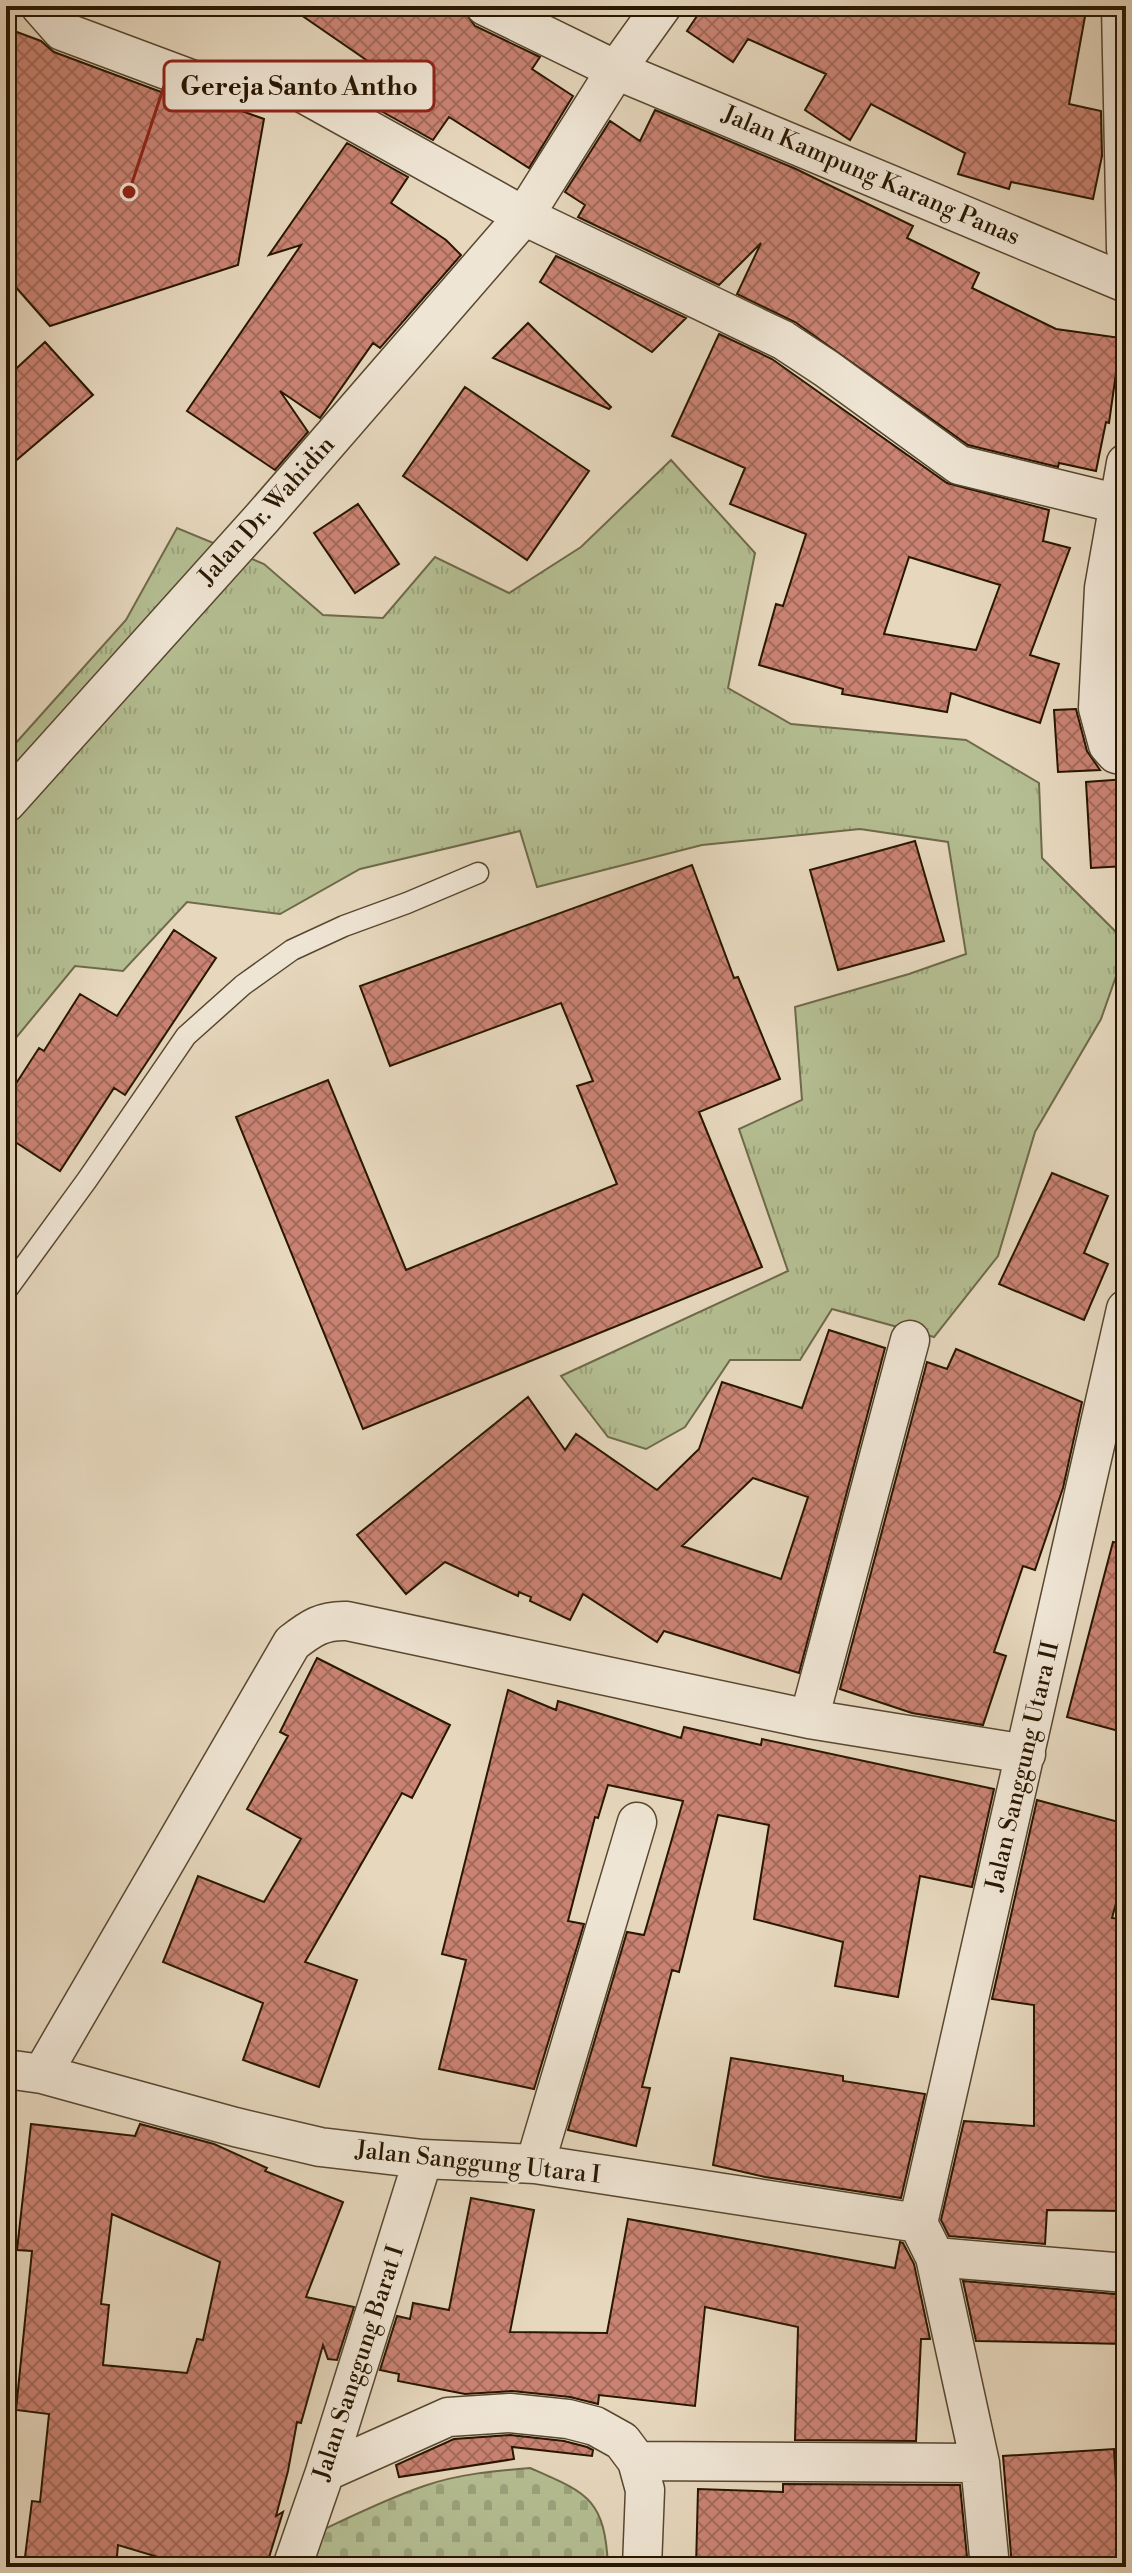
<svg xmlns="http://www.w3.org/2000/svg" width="1132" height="2573" font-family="'Libre Bodoni',serif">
  <defs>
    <pattern id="grass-tufts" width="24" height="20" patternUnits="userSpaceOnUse" patternTransform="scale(2)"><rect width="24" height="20" fill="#b4be92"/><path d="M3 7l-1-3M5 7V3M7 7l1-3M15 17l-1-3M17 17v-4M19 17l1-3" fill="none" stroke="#9ba37c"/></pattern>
    <pattern id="cemetery-stones" width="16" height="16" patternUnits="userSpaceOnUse" patternTransform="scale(2)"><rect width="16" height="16" fill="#b4be92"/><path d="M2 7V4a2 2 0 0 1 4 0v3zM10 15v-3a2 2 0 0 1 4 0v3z" fill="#9ba37c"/></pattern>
    <pattern id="building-cross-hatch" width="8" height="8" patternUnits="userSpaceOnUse" patternTransform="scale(2)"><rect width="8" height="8" fill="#ca8373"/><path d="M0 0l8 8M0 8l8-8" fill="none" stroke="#a46a5c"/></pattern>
  </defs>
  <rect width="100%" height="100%" fill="#e6d7bd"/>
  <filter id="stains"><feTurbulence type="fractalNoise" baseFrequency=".0025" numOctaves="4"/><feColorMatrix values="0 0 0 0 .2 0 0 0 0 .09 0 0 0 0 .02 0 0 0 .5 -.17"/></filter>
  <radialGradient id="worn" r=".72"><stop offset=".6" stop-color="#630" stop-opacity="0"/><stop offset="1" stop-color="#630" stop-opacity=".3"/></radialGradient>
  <path fill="url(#grass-tufts)" stroke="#6e6a4a" stroke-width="2" d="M 671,460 L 755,553 L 728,688 L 791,724 L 966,740 L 1039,783 L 1042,858 L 1126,942 L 1126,948 L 1101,1019 L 1035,1132 L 998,1256 L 934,1337 L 832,1309 L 800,1360 L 730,1360 L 685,1427 L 646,1449 L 608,1437 L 561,1376 L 788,1271 L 739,1129 L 802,1100 L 795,1007 L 909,974 L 966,954 L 948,842 L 860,829 L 702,845 L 537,887 L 520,831 L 360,869 L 280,914 L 187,902 L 123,971 L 75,966 L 6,1050 L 6,754 L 126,620 L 177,528 L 264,564 L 323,615 L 383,618 L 435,557 L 509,593 L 581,547 Z"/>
  <path fill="url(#cemetery-stones)" stroke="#6e6a4a" stroke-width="2" d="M 530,2468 C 587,2493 605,2498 608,2567 L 309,2567 L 314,2534 C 350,2517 386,2499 424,2486 C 458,2474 494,2471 530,2468 Z"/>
  <path fill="url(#building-cross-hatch)" stroke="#281701" stroke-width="2" fill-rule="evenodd" d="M 288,6 L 455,6 L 465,12 L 475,26 L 540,57 L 532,69 L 573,96 L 529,168 L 449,117 L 433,140 L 372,106 L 389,82 L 372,70 L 375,66 Z
    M 684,6 L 1055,6 L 1086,11 L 1069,104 L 1101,111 L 1102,156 L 1093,199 L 1011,182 L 1009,189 L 958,174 L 965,153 L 871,104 L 850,140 L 805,110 L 826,74 L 748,39 L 733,62 L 687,31 L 697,16 L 683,10 Z
    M 6,28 L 41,41 L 54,52 L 188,102 L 222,104 L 264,119 L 238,265 L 50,326 L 6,276 Z
    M 655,110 L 796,169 L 913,226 L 907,238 L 979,273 L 972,288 L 1056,329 L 1121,338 L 1109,423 L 1106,422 L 1096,471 L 1059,463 L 1058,467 L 968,445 L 795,322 L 737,294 L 761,243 L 719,285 L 578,217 L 585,205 L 565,192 L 610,121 L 640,141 Z
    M 347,143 L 408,177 L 391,203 L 446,240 L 461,255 L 380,348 L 373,343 L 320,418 L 280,391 L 308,432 L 275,470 L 187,411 L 301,245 L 269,255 Z
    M 556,256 L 686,318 L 652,352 L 540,282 Z
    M 528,323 L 611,407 L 609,409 L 493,358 Z
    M 719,334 L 772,359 L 947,483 L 1049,510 L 1043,541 L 1070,548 L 1030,655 L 1059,664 L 1040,723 L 951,693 L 947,712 L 842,694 L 843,689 L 759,665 L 776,604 L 783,606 L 806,534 L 730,504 L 745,468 L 672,436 ZM 909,557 L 1000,585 L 976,650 L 884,634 Z
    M 45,342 L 93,395 L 6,469 L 6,378 Z
    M 465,387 L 589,471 L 527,560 L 403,476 Z
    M 358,504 L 399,564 L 355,593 L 314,533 Z
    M 1076,709 L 1087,751 L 1100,770 L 1058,772 L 1054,710 Z
    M 1126,779 L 1126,866 L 1091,868 L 1086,782 Z
    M 915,841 L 944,941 L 838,970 L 810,870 Z
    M 692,865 L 734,978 L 738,977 L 780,1079 L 699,1112 L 762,1267 L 363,1429 L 236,1117 L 328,1080 L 406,1270 L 617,1184 L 577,1086 L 593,1081 L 561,1003 L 390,1066 L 360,986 Z
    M 174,930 L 216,958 L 125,1095 L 114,1088 L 60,1171 L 6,1136 L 6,1099 L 39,1048 L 44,1051 L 80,994 L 117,1016 Z
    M 1052,1173 L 1108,1196 L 1084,1253 L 1108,1264 L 1084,1320 L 999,1284 Z
    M 829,1330 L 885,1348 L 799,1673 L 664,1631 L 657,1642 L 583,1594 L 570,1620 L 530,1601 L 531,1597 L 519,1592 L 518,1596 L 445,1562 L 406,1594 L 357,1535 L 528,1397 L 565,1450 L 576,1434 L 657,1490 L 699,1449 L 722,1382 L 802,1408 ZM 753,1478 L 808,1497 L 781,1579 L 682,1546 Z
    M 956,1349 L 1082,1402 L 1063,1488 L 1035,1570 L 1023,1566 L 994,1652 L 1006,1656 L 983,1725 L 912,1713 L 840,1689 L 927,1362 L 947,1369 Z
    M 1113,1542 L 1126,1544 L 1126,1733 L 1067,1717 Z
    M 317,1658 L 450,1725 L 412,1798 L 402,1793 L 305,1962 L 357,1980 L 319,2087 L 243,2060 L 263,2003 L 163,1962 L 198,1876 L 264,1902 L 301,1839 L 247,1809 L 288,1736 L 280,1732 Z
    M 508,1690 L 556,1710 L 558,1701 L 681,1738 L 684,1727 L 761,1745 L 762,1739 L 994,1789 L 972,1887 L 920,1876 L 898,1997 L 835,1986 L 843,1942 L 754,1919 L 769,1825 L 718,1815 L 679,1972 L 672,1970 L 642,2087 L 650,2088 L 636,2146 L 568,2130 L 627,1932 L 644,1935 L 683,1801 L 608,1785 L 598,1818 L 595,1817 L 568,1921 L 584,1924 L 534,2089 L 439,2069 L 466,1960 L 442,1954 Z
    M 1037,1800 L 1126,1824 L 1126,1867 L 1112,1918 L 1126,1920 L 1126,2211 L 1047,2210 L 1045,2244 L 949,2236 L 941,2220 L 964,2121 L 1034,2126 L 1034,2005 L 992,1999 Z
    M 731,2058 L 843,2076 L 843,2081 L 925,2094 L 901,2198 L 765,2177 L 713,2165 Z
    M 31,2124 L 135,2136 L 140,2124 L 214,2144 L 267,2168 L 265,2171 L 343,2202 L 306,2297 L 354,2307 L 337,2360 L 328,2359 L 323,2345 L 301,2423 L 297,2422 L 288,2471 L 276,2516 L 283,2512 L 266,2567 L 191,2567 L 118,2545 L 116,2567 L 24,2565 L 32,2501 L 40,2502 L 49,2414 L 16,2410 L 32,2251 L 17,2250 ZM 112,2214 L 220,2262 L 203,2340 L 197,2339 L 187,2373 L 103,2365 L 109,2305 L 101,2304 Z
    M 471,2198 L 534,2210 L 510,2332 L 607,2333 L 628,2219 L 895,2268 L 900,2242 L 903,2243 L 914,2264 L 930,2339 L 921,2339 L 916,2441 L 795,2440 L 798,2327 L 705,2307 L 695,2406 L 599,2395 L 598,2404 L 570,2397 L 512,2391 L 465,2394 L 398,2381 L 399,2374 L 380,2370 L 397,2316 L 410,2319 L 413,2303 L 449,2310 Z
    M 963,2281 L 1126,2295 L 1126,2344 L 976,2341 Z
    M 510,2435 L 564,2441 L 587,2447 L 593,2450 L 592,2456 L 512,2447 L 514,2459 L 399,2477 L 396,2465 L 454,2439 Z
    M 1114,2449 L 1121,2567 L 1012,2567 L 1003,2456 Z
    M 783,2484 L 960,2485 L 968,2567 L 696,2567 L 698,2489 L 783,2492 Z"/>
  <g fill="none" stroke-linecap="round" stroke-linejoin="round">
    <g stroke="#584730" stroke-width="23">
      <path id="lane" d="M 6,1291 L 87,1180 L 186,1036 L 243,985 L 292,950 L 344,926 L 407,903 L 478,873"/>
    </g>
    <g stroke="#584730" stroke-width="41">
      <path id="street" d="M 40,6 L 62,31 L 196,81 L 290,86 L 524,216 L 783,340 L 827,369 L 959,465 L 1119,504
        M 485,6 L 616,70 L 1126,283
        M 1121,6 L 1126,249
        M 1126,463 L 1104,588 L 1098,708 L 1108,745 L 1116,754 L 1126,755
        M 6,803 L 263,517 L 524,216 L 616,70 L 662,6
        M 809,1719 L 910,1340
        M 6,2069 L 42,2074 L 235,2127 L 320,2147 L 423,2159 L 535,2164 L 918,2223 L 935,2257 L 980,2463 L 990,2567
        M 42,2074 L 292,1643 C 311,1628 323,1620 347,1621 L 809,1719 L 1026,1754
        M 535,2164 L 637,1822
        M 918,2223 L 1126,1309
        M 935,2257 L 1126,2273
        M 637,2461 L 980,2463
        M 325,2472 L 448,2417 L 510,2413 L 568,2419 L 595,2426 L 622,2441 L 637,2461 L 645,2490 L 642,2567
        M 292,2567 L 325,2472 L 423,2159"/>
    </g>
    <use href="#lane" stroke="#efe5d4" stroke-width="20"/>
    <use href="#street" stroke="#efe5d4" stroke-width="38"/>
  </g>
  <g text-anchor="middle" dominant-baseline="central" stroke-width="6" stroke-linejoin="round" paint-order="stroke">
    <g font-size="24" fill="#281701" stroke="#efe5d4">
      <text transform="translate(871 176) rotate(23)">Jalan Kampung Karang Panas</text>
      <text transform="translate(267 511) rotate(-48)">Jalan Dr. Wahidin</text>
      <text transform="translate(1023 1766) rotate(-77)">Jalan Sanggung Utara II</text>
      <text transform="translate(478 2163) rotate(6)">Jalan Sanggung Utara I</text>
      <text transform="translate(359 2363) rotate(-72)">Jalan Sanggung Barat I</text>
    </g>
  </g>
  <path fill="none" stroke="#8f2418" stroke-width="3" d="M129 192L164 86"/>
  <circle fill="#8f2418" stroke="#efe5d4" stroke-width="3" cx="129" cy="192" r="8"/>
  <rect fill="#efe5d4" stroke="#8f2418" stroke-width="3" x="164" y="61" width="270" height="50" rx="8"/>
  <g font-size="26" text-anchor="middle" font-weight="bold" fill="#281701">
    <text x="299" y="95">Gereja Santo Antho</text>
  </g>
  <rect width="1132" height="2573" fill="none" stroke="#e6d7bd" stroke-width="32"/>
  <rect x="8" y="8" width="1116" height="2557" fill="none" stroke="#281701" stroke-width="4"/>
  <rect x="16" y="16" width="1100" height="2541" fill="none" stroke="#281701" stroke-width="2"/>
  <rect width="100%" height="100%" filter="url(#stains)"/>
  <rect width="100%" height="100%" fill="url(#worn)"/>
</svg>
